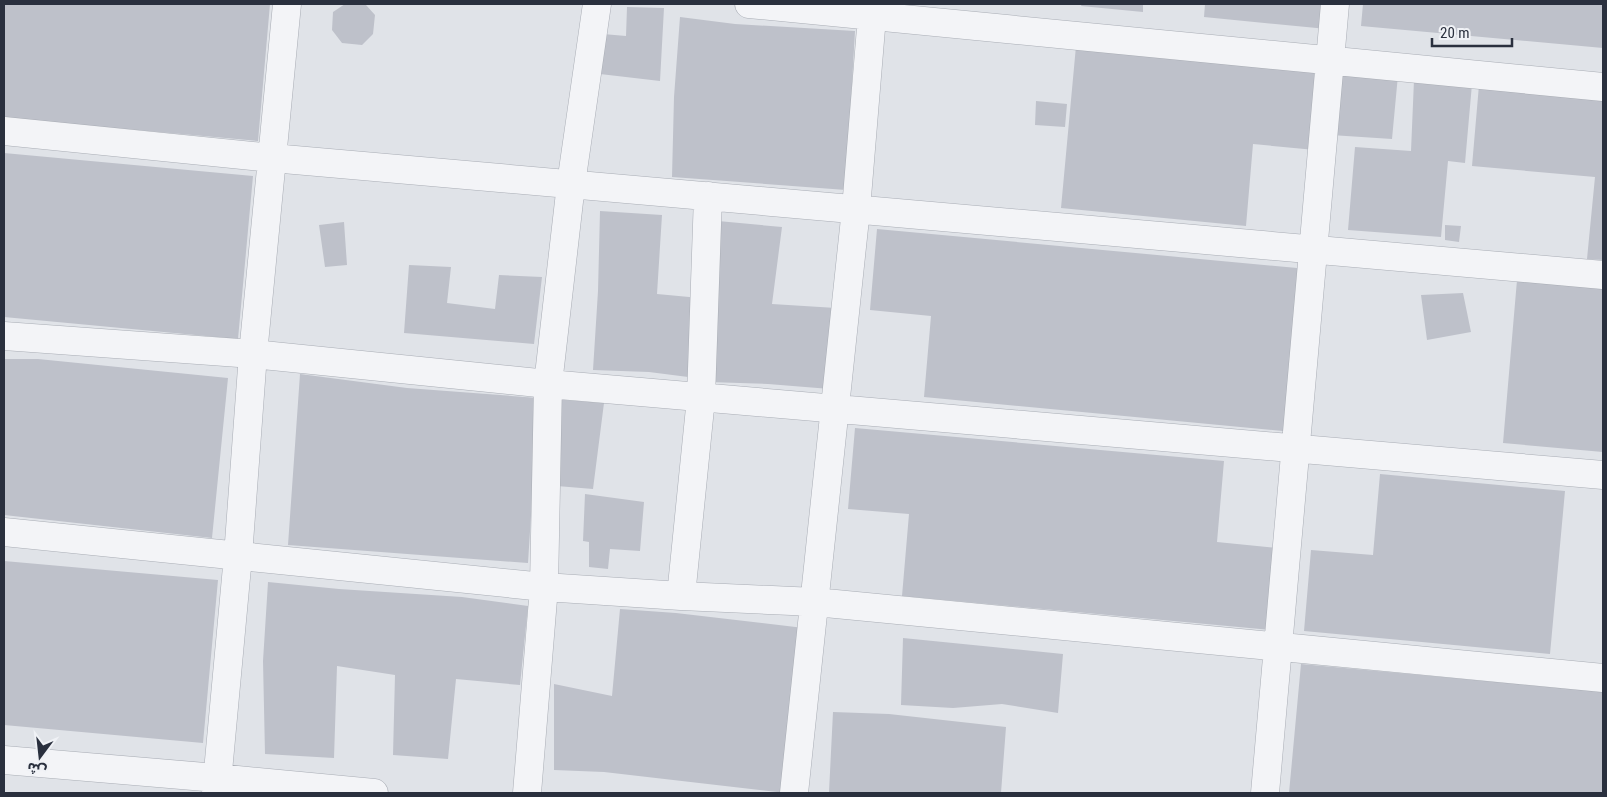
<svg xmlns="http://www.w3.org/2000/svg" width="1607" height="797" font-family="'Roboto Condensed','Noto Sans Arabic',sans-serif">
  <rect width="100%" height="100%" fill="#e0e3e8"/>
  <path fill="#bec1ca" d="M 4,4 L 270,4 L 258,141 L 4,118 Z
    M 345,4 L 366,5 L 375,15 L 373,34 L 362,45 L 342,43 L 332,30 L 333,12 Z
    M 1082,4 L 1143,4 L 1143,12 L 1081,6 Z
    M 1205,4 L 1329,4 L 1327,29 L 1204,17 Z
    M 1363,4 L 1603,4 L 1603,48 L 1361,26 Z
    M 627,7 L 664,8 L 660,81 L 600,74 L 603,34 L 626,36 Z
    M 680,17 L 735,24 L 855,31 L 846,190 L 672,177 L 674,97 Z
    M 1076,46 L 1322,68 L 1315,150 L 1253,144 L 1246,226 L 1061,208 Z
    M 1335,69 L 1398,75 L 1392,139 L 1331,135 Z
    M 1414,80 L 1472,84 L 1465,163 L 1448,161 L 1441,237 L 1348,230 L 1355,147 L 1411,151 Z
    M 1479,85 L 1603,96 L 1603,260 L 1587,259 L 1595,177 L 1472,166 Z
    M 1036,101 L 1067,104 L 1065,127 L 1035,125 Z
    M 4,153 L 253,176 L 238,339 L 4,317 Z
    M 600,211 L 662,215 L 657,294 L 700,298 L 696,378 L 649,372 L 593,370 L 598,291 Z
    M 718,221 L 782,227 L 772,304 L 836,308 L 830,389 L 768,384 L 708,382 Z
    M 344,222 L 347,265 L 325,267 L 319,225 Z
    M 1445,225 L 1461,226 L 1459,242 L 1445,240 Z
    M 877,229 L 1308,269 L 1293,432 L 924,397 L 931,316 L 870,310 Z
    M 409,265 L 451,267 L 447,303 L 495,309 L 499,275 L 542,277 L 534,344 L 404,333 Z
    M 1517,280 L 1603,288 L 1603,452 L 1503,443 Z
    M 1463,293 L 1471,332 L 1427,340 L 1421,295 Z
    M 4,359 L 38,359 L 228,378 L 212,538 L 4,515 Z
    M 300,374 L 407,388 L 604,403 L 593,489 L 533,484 L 528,563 L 288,545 Z
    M 855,428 L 1224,461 L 1217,542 L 1278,548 L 1271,630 L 902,596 L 909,514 L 848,509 Z
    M 1380,474 L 1565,491 L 1550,654 L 1304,631 L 1311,550 L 1373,555 Z
    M 585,494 L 644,502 L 640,551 L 610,549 L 608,569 L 589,567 L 589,542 L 583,541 Z
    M 4,561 L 218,580 L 203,743 L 4,725 Z
    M 268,582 L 339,589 L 462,597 L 528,606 L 520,685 L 456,679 L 448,759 L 393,755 L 395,675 L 337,666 L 334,758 L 265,754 L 263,661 Z
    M 620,609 L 676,613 L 804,628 L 786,793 L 604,772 L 554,770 L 554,684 L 612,696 Z
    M 903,638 L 1063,654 L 1058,713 L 1002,704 L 953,708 L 901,705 Z
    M 1301,664 L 1603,692 L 1603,793 L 1289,793 Z
    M 833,712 L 889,714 L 1006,727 L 1001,793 L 829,792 Z"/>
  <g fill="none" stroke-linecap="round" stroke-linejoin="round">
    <g stroke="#a9adb5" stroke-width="29">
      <path id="minor" d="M 749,4 L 1603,87
        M 4,131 L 272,158 L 1603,275
        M 4,336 L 253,354 L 548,384 L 1603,475
        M 4,532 L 544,587 L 681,596 L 815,602 L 1603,678
        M 681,596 L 701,398 L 708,196
        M 4,760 L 217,778 L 374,793
        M 216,793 L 238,556 L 253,354 L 287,4
        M 527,793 L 544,587 L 548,384 L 571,184 L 597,4
        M 794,793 L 856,209 L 873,4
        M 1265,793 L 1335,4"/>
    </g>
    <use href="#minor" stroke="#f3f4f7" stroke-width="28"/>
  </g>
  <rect width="1607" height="797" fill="none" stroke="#2a303e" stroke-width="10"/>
  <g transform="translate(40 757) rotate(195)" stroke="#f0f2f6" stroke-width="4" paint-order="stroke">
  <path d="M0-4L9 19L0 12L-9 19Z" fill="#2a303e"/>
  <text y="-8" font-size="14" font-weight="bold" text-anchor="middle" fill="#2a303e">ش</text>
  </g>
  <path d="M1432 38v8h80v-8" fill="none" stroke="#2a303e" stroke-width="2.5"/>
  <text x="1440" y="38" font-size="15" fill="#2a303e" stroke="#f0f2f6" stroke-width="4" paint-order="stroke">20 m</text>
</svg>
